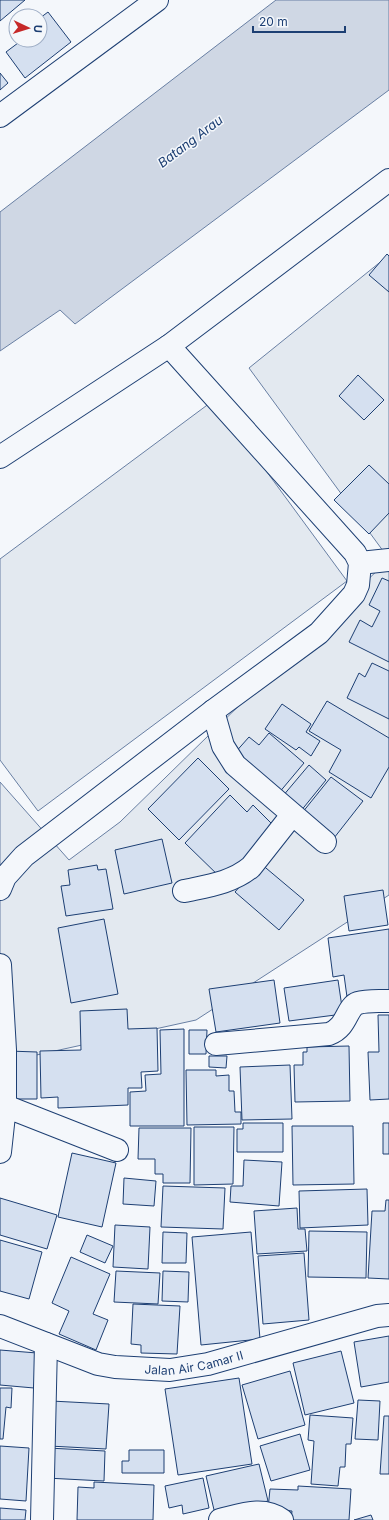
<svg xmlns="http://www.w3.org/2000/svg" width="389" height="1520" font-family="Inter,sans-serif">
  <rect width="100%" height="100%" fill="#f4f7fb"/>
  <path fill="#e3e9f0" stroke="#687fa3" d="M 389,255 L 389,895 L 196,1020 L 0,1063 L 0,782 L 69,860 L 120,822 L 389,559 L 249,368 Z
    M 214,400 L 347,581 L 38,811 L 0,760 L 0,559 Z"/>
  <path fill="#cfd7e4" stroke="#687fa3" d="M 276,0 L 389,0 L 389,90 L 75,324 L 60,310 L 0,351 L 0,212 Z"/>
  <path fill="#d5e0f0" stroke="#1d3f73" d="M 0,0 L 25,0 L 0,21 Z
    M 48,12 L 71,42 L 25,78 L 6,52 L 22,40 L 40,40 L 40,18 Z
    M 0,73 L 8,83 L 0,90 Z
    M 387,254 L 389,256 L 389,292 L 369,275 Z
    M 358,375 L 384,400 L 364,420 L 339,396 Z
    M 369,465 L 389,484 L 389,513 L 369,534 L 334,500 Z
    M 382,578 L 389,581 L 389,662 L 349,642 L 360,620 L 372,627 L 380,611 L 369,605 Z
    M 372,663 L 389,671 L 389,719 L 347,698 L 359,673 L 365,677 Z
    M 327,701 L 389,738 L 389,767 L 371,798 L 329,772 L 341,750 L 309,731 Z
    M 282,704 L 311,724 L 306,732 L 320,741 L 311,756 L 299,747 L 296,750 L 265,729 Z
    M 269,733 L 304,763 L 278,794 L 233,755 L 249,737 L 259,745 Z
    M 198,758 L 229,789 L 179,840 L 148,809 Z
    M 309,765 L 326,780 L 300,812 L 282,797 Z
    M 331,777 L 363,801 L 334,838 L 302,813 Z
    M 230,795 L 247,812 L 253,805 L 274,826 L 241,872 L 223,880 L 185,843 Z
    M 162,839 L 172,883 L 124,894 L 115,850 Z
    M 260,863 L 304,900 L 279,930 L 235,892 Z
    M 97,865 L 98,870 L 106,869 L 113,909 L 66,916 L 61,886 L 70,885 L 68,870 Z
    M 383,890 L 388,925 L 349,931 L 344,896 Z
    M 104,919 L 118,994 L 71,1003 L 58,928 Z
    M 389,929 L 389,990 L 347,997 L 344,975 L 333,977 L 328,938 Z
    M 274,980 L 280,1023 L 216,1032 L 209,989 Z
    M 338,980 L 343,1014 L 289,1021 L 284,988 Z
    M 127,1009 L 128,1029 L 157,1028 L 158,1071 L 141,1072 L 142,1088 L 128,1088 L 128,1105 L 58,1108 L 58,1097 L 41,1098 L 40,1051 L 81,1050 L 80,1011 Z
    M 378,1015 L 389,1015 L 389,1099 L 370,1100 L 368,1052 L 379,1052 Z
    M 184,1029 L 184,1126 L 130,1126 L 130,1092 L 146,1091 L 145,1075 L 161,1074 L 160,1030 Z
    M 189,1030 L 207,1030 L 206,1054 L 189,1054 Z
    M 349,1046 L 350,1101 L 295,1102 L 294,1065 L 303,1065 L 303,1052 L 307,1052 L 307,1047 Z
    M 8,1051 L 37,1052 L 37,1099 L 8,1099 Z
    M 209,1056 L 227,1056 L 226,1068 L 209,1067 Z
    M 290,1065 L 292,1119 L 242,1120 L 240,1067 Z
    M 186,1070 L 216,1070 L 216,1076 L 229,1075 L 229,1091 L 234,1091 L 235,1112 L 241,1112 L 241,1124 L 187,1125 Z
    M 243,1123 L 283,1123 L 283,1152 L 237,1152 L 237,1129 L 243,1129 Z
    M 383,1123 L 389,1123 L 389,1154 L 383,1154 Z
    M 292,1126 L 353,1126 L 354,1184 L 293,1185 Z
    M 194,1127 L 234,1127 L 233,1184 L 194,1185 Z
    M 139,1128 L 191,1128 L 190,1183 L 163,1183 L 163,1174 L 155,1174 L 155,1159 L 138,1159 Z
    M 72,1153 L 116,1163 L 102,1227 L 58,1217 Z
    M 244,1160 L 282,1162 L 279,1206 L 230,1202 L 231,1186 L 243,1186 Z
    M 124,1178 L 156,1181 L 154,1206 L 123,1204 Z
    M 163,1186 L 225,1188 L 223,1229 L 161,1227 Z
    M 367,1189 L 368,1225 L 300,1228 L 299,1191 Z
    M 0,1198 L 57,1215 L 47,1249 L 0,1235 Z
    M 386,1200 L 389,1200 L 389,1279 L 368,1278 L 372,1211 L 385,1211 Z
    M 297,1208 L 298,1229 L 305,1229 L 307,1251 L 257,1254 L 254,1211 Z
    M 115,1225 L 150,1227 L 148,1269 L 113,1267 Z
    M 309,1231 L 367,1232 L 366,1278 L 308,1277 Z
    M 163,1232 L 187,1233 L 186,1263 L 162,1263 Z
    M 251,1232 L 260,1339 L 201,1345 L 192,1237 Z
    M 87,1235 L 113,1246 L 105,1263 L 80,1252 Z
    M 0,1240 L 42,1252 L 29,1299 L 0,1291 Z
    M 304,1253 L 309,1320 L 263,1324 L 258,1256 Z
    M 71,1257 L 110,1274 L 93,1314 L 108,1320 L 96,1350 L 59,1334 L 69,1311 L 52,1303 Z
    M 116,1271 L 160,1273 L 158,1304 L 114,1302 Z
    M 163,1271 L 189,1272 L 188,1302 L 162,1301 Z
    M 133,1304 L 180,1306 L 177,1354 L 141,1353 L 141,1345 L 131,1344 Z
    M 389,1336 L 389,1382 L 361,1387 L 354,1342 Z
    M 0,1350 L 37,1353 L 34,1388 L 0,1385 Z
    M 341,1351 L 354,1403 L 305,1415 L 293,1363 Z
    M 290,1371 L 305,1425 L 258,1439 L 242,1385 Z
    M 239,1378 L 252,1464 L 178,1475 L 165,1389 Z
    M 0,1388 L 12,1388 L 11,1408 L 6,1407 L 3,1439 L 0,1439 Z
    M 358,1400 L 380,1401 L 378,1440 L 355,1439 Z
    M 51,1401 L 109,1404 L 106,1449 L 49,1446 Z
    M 310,1415 L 353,1418 L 351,1444 L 346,1444 L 345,1467 L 340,1467 L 338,1486 L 311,1484 L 314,1441 L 308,1440 Z
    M 384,1416 L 389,1416 L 389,1474 L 380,1474 Z
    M 300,1434 L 310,1470 L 271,1481 L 260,1446 Z
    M 0,1446 L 29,1448 L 26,1501 L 0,1499 Z
    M 48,1448 L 105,1451 L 104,1481 L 46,1478 Z
    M 129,1450 L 164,1450 L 164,1473 L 122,1473 L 122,1461 L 129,1461 Z
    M 259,1464 L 268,1501 L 215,1514 L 206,1476 Z
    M 203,1478 L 209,1508 L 183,1514 L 182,1505 L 169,1508 L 165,1486 Z
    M 94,1482 L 154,1485 L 153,1520 L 77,1520 L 78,1487 L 94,1488 Z
    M 298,1486 L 351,1489 L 349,1520 L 291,1520 L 292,1511 L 268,1509 L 270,1489 L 298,1490 Z
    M 0,1508 L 26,1510 L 25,1520 L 0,1520 Z
    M 371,1515 L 373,1520 L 354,1520 Z"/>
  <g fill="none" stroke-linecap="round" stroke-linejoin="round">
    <g stroke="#1d3f73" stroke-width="24">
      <g id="street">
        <path d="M 0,116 L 157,0"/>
        <path d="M 0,457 L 169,346 L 389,180"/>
        <path d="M 360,563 L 389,560"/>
        <path d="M 213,711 L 223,746 L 235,765 L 325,842"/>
        <path d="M 0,889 L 5,877 L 24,856 L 213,711 L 319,633 L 354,594 L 358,585 L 360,563 L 355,553 L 169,346"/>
        <path d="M 184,891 C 207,886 232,883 251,867 L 292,815"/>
        <path d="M 0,965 L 5,1050 L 5,1106"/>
        <path d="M 216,1044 L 329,1034 C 348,1027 346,1007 358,1003 C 367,1000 379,1001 389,1001"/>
        <path d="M 0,1152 L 5,1106 L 117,1150"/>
        <path id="s1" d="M 0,1326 L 98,1364 L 115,1367 L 170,1370 L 208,1364 L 377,1316 L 389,1315"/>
        <path d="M 42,1520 L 46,1344"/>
        <path d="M 220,1520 C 241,1515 263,1506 282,1520"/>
      </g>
    </g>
    <use href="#street" stroke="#f4f7fb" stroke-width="22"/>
  </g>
  <g text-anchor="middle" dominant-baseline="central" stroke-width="3" stroke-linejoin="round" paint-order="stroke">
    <g font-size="12" fill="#1d3f73" stroke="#f4f7fb">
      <text stroke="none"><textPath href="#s1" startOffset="202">Jalan Air Camar II</textPath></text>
    </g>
    <g font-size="13" font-style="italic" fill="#1d3f73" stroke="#f4f7fb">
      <text transform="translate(190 141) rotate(-37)">Batang Arau</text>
    </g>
  </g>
  <g transform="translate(28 28) rotate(94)"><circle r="19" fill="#f4f7fb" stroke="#9eadc5"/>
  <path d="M0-3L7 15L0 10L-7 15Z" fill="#c62828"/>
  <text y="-6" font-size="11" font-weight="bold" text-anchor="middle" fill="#1d3f73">U</text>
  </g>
  <path d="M253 26v6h92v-6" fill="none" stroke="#1d3f73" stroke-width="2"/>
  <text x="259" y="26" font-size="12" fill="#1d3f73" stroke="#f4f7fb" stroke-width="3" paint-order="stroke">20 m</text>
</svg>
